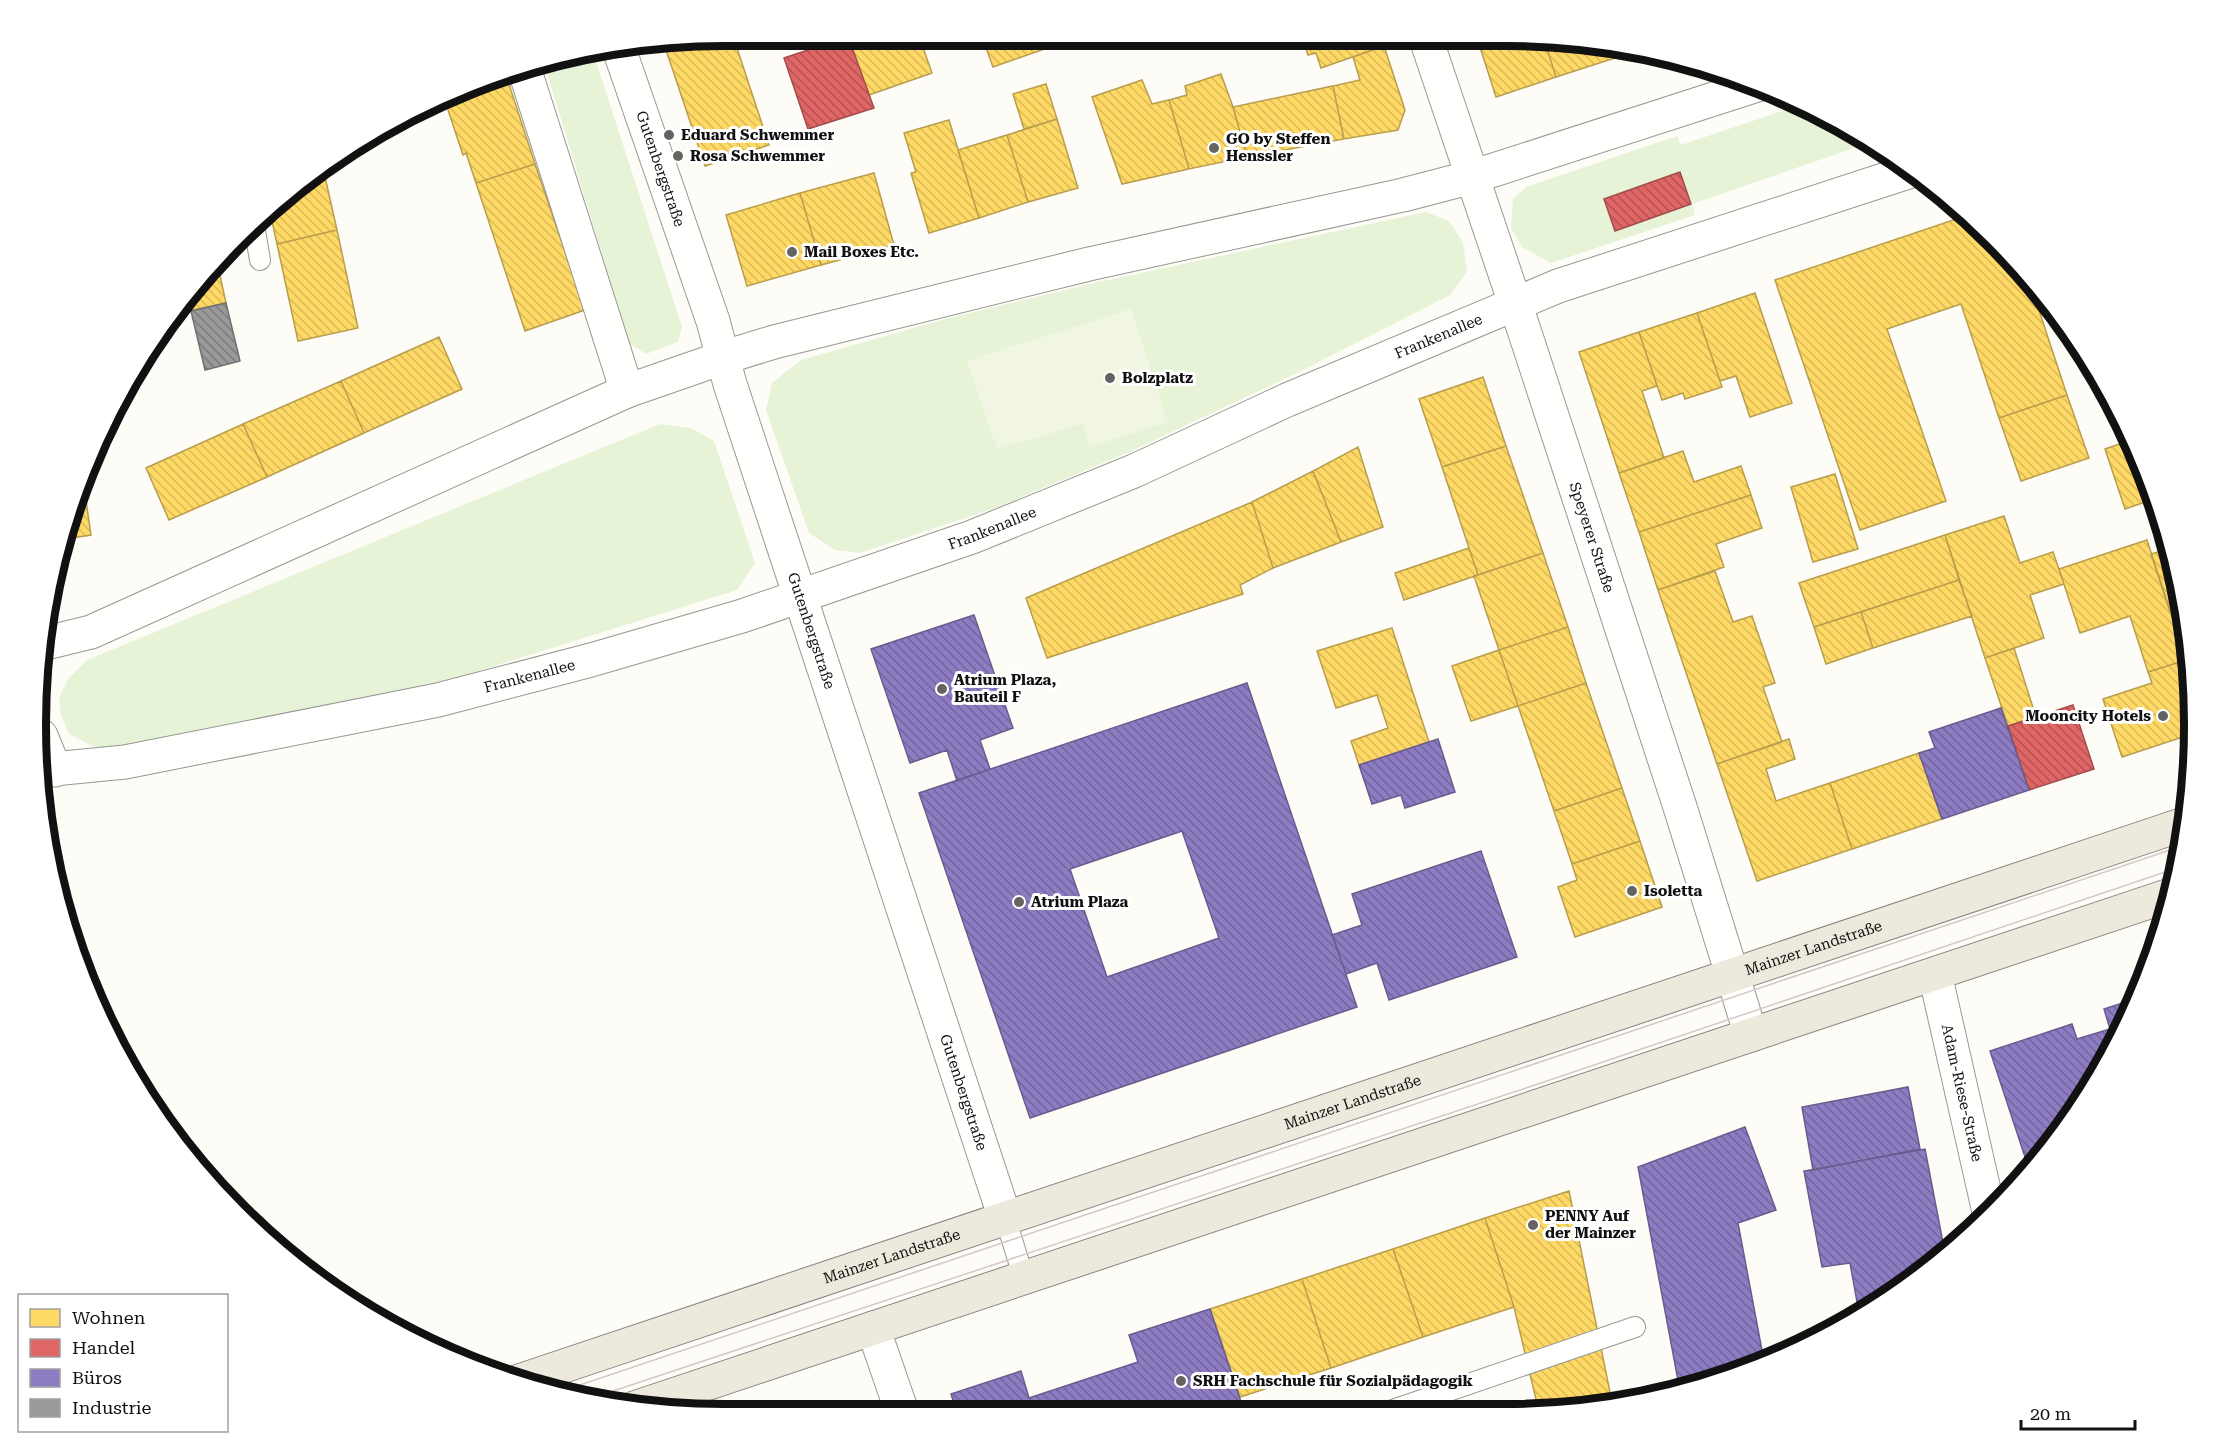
<svg xmlns="http://www.w3.org/2000/svg" width="2231" height="1450" font-family="'Roboto Serif',serif">
  <defs>
    <pattern id="homes-back-hatch" width="6" height="6" patternUnits="userSpaceOnUse" patternTransform="scale(1.5)"><rect width="6" height="6" fill="#ffd966"/><path d="M-1 5l2 2M0 0l6 6M5-1l2 2" fill="none" stroke="#dab957"/></pattern>
    <pattern id="shops-back-hatch" width="6" height="6" patternUnits="userSpaceOnUse" patternTransform="scale(1.5)"><rect width="6" height="6" fill="#e06666"/><path d="M-1 5l2 2M0 0l6 6M5-1l2 2" fill="none" stroke="#b45353"/></pattern>
    <pattern id="offices-back-hatch" width="6" height="6" patternUnits="userSpaceOnUse" patternTransform="scale(1.5)"><rect width="6" height="6" fill="#8e7cc3"/><path d="M-1 5l2 2M0 0l6 6M5-1l2 2" fill="none" stroke="#73649d"/></pattern>
    <pattern id="industry-back-hatch" width="6" height="6" patternUnits="userSpaceOnUse" patternTransform="scale(1.5)"><rect width="6" height="6" fill="#999"/><path d="M-1 5l2 2M0 0l6 6M5-1l2 2" fill="none" stroke="#7b7b7b"/></pattern>
  </defs>
  <rect width="100%" height="100%" fill="#fdfcf7"/>
  <path fill="#e7f3d7" d="M 593,52 L 682,327 L 678,342 L 646,354 L 629,343 L 544,63 Z
    M 1803,104 L 1866,144 L 1692,204 L 1695,215 L 1551,263 L 1522,247 L 1511,228 L 1513,199 L 1526,187 L 1677,136 L 1681,145 Z
    M 1426,212 L 1449,221 L 1463,242 L 1467,272 L 1450,295 L 1297,373 L 1127,453 L 995,508 L 860,553 L 835,550 L 809,533 L 766,410 L 772,383 L 801,360 L 945,319 L 1094,283 Z
    M 660,424 L 691,428 L 714,441 L 755,563 L 737,590 L 440,683 L 114,748 L 94,747 L 69,734 L 61,715 L 59,698 L 68,679 L 87,660 Z"/>
  <path fill="#f0f6e1" d="M 1131,309 L 1168,422 L 1090,447 L 1082,424 L 997,449 L 967,361 Z"/>
  <path fill="url(#homes-back-hatch)" stroke="#b89d4c" stroke-width="1.5" d="M 670,42 L 735,42 L 769,145 L 705,166 L 664,44 Z
    M 809,42 L 832,42 L 811,48 Z
    M 850,42 L 921,42 L 932,73 L 869,95 Z
    M 984,42 L 1055,42 L 1056,45 L 993,67 Z
    M 1304,42 L 1383,42 L 1384,46 L 1321,68 L 1316,53 L 1308,55 Z
    M 1485,42 L 1545,42 L 1556,77 L 1496,97 L 1479,44 Z
    M 1545,42 L 1596,42 L 1637,51 L 1556,77 Z
    M 1384,46 L 1405,110 L 1398,130 L 1344,139 L 1333,86 L 1360,80 L 1353,57 Z
    M 505,72 L 535,164 L 476,183 L 466,153 L 463,155 L 445,101 Z
    M 1221,74 L 1233,107 L 1247,157 L 1189,169 L 1169,100 L 1187,95 L 1185,86 Z
    M 1142,80 L 1152,104 L 1169,100 L 1189,169 L 1122,184 L 1092,97 Z
    M 1046,84 L 1057,119 L 1024,129 L 1013,94 Z
    M 1333,86 L 1344,139 L 1247,157 L 1233,107 Z
    M 1057,119 L 1078,188 L 1028,202 L 1007,135 Z
    M 949,120 L 979,218 L 929,233 L 911,173 L 916,172 L 904,133 Z
    M 1007,135 L 1028,202 L 979,218 L 958,150 Z
    M 535,164 L 585,310 L 525,331 L 476,183 Z
    M 323,168 L 337,230 L 277,244 L 270,212 Z
    M 874,173 L 894,245 L 821,265 L 800,193 Z
    M 800,193 L 821,265 L 747,286 L 726,215 Z
    M 1968,215 L 2029,280 L 2067,395 L 1999,418 L 1961,304 L 1887,329 L 1946,501 L 1860,530 L 1775,280 Z
    M 337,230 L 358,328 L 298,341 L 277,244 Z
    M 217,262 L 226,303 L 174,314 L 179,305 Z
    M 1755,293 L 1792,403 L 1750,417 L 1736,376 L 1720,381 L 1697,313 Z
    M 1697,313 L 1722,387 L 1685,399 L 1683,393 L 1662,400 L 1639,332 Z
    M 1639,332 L 1657,386 L 1642,391 L 1664,458 L 1619,473 L 1579,352 Z
    M 439,337 L 462,389 L 364,433 L 341,381 Z
    M 1483,377 L 1506,446 L 1442,467 L 1419,399 Z
    M 341,381 L 364,433 L 267,477 L 243,424 Z
    M 2067,395 L 2089,458 L 2021,481 L 1999,418 Z
    M 243,424 L 267,477 L 169,520 L 146,468 Z
    M 2131,440 L 2154,499 L 2125,509 L 2105,449 Z
    M 1506,446 L 1543,553 L 1478,575 L 1442,467 Z
    M 1358,447 L 1383,527 L 1341,542 L 1313,471 Z
    M 1683,451 L 1694,482 L 1741,466 L 1751,495 L 1639,532 L 1619,473 Z
    M 1313,471 L 1341,542 L 1273,568 L 1252,502 Z
    M 1835,474 L 1858,549 L 1813,562 L 1791,487 Z
    M 83,480 L 91,535 L 65,539 Z
    M 1751,495 L 1762,528 L 1716,544 L 1724,567 L 1658,590 L 1639,532 Z
    M 1252,502 L 1273,568 L 1240,585 L 1243,594 L 1047,658 L 1026,598 Z
    M 2004,516 L 2020,563 L 2053,552 L 2064,584 L 2030,595 L 2044,638 L 1985,658 L 1945,535 Z
    M 1945,535 L 1959,580 L 1814,627 L 1799,583 Z
    M 2147,540 L 2186,660 L 2148,672 L 2130,616 L 2080,633 L 2059,569 Z
    M 1469,548 L 1478,575 L 1404,600 L 1395,573 Z
    M 2172,548 L 2190,659 L 2186,660 L 2151,554 Z
    M 1543,553 L 1568,627 L 1499,650 L 1474,576 Z
    M 1715,571 L 1733,622 L 1752,616 L 1775,683 L 1763,687 L 1782,742 L 1717,764 L 1658,590 Z
    M 1959,580 L 1972,616 L 1873,648 L 1861,612 Z
    M 1861,612 L 1873,648 L 1826,664 L 1814,627 Z
    M 1568,627 L 1586,683 L 1518,706 L 1499,650 Z
    M 1392,628 L 1429,742 L 1359,765 L 1351,741 L 1388,728 L 1377,695 L 1336,708 L 1317,651 Z
    M 2014,648 L 2036,717 L 2008,726 L 1985,658 Z
    M 1499,650 L 1518,706 L 1471,721 L 1452,666 Z
    M 2186,660 L 2193,683 L 2192,734 L 2122,757 L 2103,699 L 2152,683 L 2148,672 Z
    M 1586,683 L 1622,788 L 1554,811 L 1518,706 Z
    M 1789,739 L 1795,759 L 1766,769 L 1776,801 L 1830,783 L 1852,849 L 1757,881 L 1717,764 Z
    M 1919,753 L 1942,819 L 1852,849 L 1830,783 Z
    M 1622,788 L 1640,841 L 1572,864 L 1554,811 Z
    M 1640,841 L 1662,907 L 1575,937 L 1558,887 L 1577,880 L 1572,864 Z
    M 1569,1191 L 1612,1402 L 1551,1413 L 1539,1412 L 1514,1307 L 1485,1218 Z
    M 1485,1218 L 1514,1307 L 1423,1337 L 1393,1249 Z
    M 1393,1249 L 1423,1337 L 1331,1368 L 1302,1279 Z
    M 1302,1279 L 1331,1368 L 1240,1397 L 1210,1309 Z"/>
  <path fill="url(#shops-back-hatch)" stroke="#a24c4c" stroke-width="1.5" d="M 832,42 L 850,42 L 874,108 L 808,129 L 784,58 Z
    M 1680,172 L 1691,204 L 1615,231 L 1604,199 Z
    M 2073,705 L 2094,769 L 2029,790 L 2008,726 Z"/>
  <path fill="url(#offices-back-hatch)" stroke="#685c8e" stroke-width="1.5" fill-rule="evenodd" d="M 974,615 L 1013,728 L 980,740 L 990,769 L 957,781 L 947,750 L 910,763 L 871,649 Z
    M 2190,659 L 2194,680 L 2193,683 L 2186,660 Z
    M 1247,683 L 1357,1007 L 1030,1118 L 919,793 ZM 1182,831 L 1219,938 L 1107,977 L 1070,869 Z
    M 2001,708 L 2029,790 L 1942,819 L 1919,753 L 1935,748 L 1929,732 Z
    M 1438,739 L 1455,792 L 1405,808 L 1401,795 L 1372,804 L 1359,765 Z
    M 1481,851 L 1517,957 L 1389,1000 L 1377,963 L 1346,974 L 1332,935 L 1362,925 L 1352,894 Z
    M 2135,999 L 2103,1070 L 2030,1172 L 1990,1051 L 2072,1024 L 2077,1039 L 2110,1029 L 2104,1009 Z
    M 1908,1087 L 1920,1149 L 1813,1170 L 1802,1107 Z
    M 1745,1127 L 1776,1210 L 1738,1223 L 1764,1361 L 1680,1391 L 1638,1167 Z
    M 1925,1149 L 1945,1253 L 1925,1272 L 1859,1313 L 1850,1263 L 1822,1267 L 1804,1171 Z
    M 1210,1309 L 1244,1411 L 956,1410 L 951,1394 L 1021,1371 L 1029,1398 L 1138,1362 L 1129,1335 Z"/>
  <path fill="url(#industry-back-hatch)" stroke="#707070" stroke-width="1.5" d="M 226,303 L 240,361 L 205,370 L 191,311 Z"/>
  <g fill="none" stroke-linecap="round" stroke-linejoin="round">
    <g stroke="#979795" stroke-width="22">
      <path id="service" d="M 254,225 L 260,260
        M 1005,1218 L 1024,1278
        M 1387,1412 L 1635,1327"/>
    </g>
    <g stroke="#979795" stroke-width="35">
      <g id="minor">
        <path id="s1" d="M 1427,42 L 1525,333 L 1680,807 L 1751,1035"/>
        <path id="s2" d="M 618,46 L 713,321 L 730,384 L 1005,1218"/>
        <path d="M 524,68 L 627,391"/>
        <path d="M 42,644 L 91,632 L 627,391 L 722,358 L 774,342 L 1089,264 L 1403,195 L 1472,177 L 1757,85"/>
        <path d="M 41,736 L 55,770"/>
        <path id="s3" d="M 43,770 L 125,762 L 438,700 L 591,660 L 742,616 L 972,537 L 1134,471 L 1287,400 L 1558,286 L 1908,172"/>
        <path id="s4" d="M 1935,974 L 1989,1212"/>
        <path d="M 873,1328 L 901,1409"/>
      </g>
    </g>
    <g stroke="#858482" stroke-width="35">
      <g id="primary">
        <path id="s5" d="M 519,1381 L 2187,823"/>
        <path d="M 634,1408 L 2170,895"/>
      </g>
    </g>
    <use href="#service" stroke="#fffffe" stroke-width="20"/>
    <use href="#minor" stroke="#fffffe" stroke-width="33"/>
    <use href="#primary" stroke="#ede9dc" stroke-width="33"/>
    <path stroke="#d9c6c7" stroke-width="1.5" d="M 562,1391 L 2182,846
      M 592,1398 L 1532,1086 L 2177,868"/>
  </g>
  <g fill="#646362" stroke="#fff" stroke-width="2">
    <circle cx="669" cy="135" r="6"/>
    <circle cx="1214" cy="148" r="6"/>
    <circle cx="678" cy="156" r="6"/>
    <circle cx="792" cy="252" r="6"/>
    <circle cx="1110" cy="378" r="6"/>
    <circle cx="942" cy="689" r="6"/>
    <circle cx="2163" cy="716" r="6"/>
    <circle cx="1632" cy="891" r="6"/>
    <circle cx="1019" cy="902" r="6"/>
    <circle cx="1533" cy="1225" r="6"/>
    <circle cx="1181" cy="1381" r="6"/>
  </g>
  <g text-anchor="middle" dominant-baseline="central" stroke-width="6" stroke-linejoin="round" paint-order="stroke">
    <g font-size="15" font-weight="bold" fill="#111" stroke="#fff" text-anchor="start">
      <text x="681" y="135">Eduard Schwemmer</text>
      <text x="1226" y="139">GO by Steffen<tspan x="1226" dy="17">Henssler</tspan></text>
      <text x="690" y="156">Rosa Schwemmer</text>
      <text x="804" y="252">Mail Boxes Etc.</text>
      <text x="1122" y="378">Bolzplatz</text>
      <text x="954" y="680">Atrium Plaza,<tspan x="954" dy="17">Bauteil F</tspan></text>
      <text x="2151" y="716" text-anchor="end">Mooncity Hotels</text>
      <text x="1644" y="891">Isoletta</text>
      <text x="1031" y="902">Atrium Plaza</text>
      <text x="1545" y="1216">PENNY Auf<tspan x="1545" dy="17">der Mainzer</tspan></text>
      <text x="1193" y="1381">SRH Fachschule für Sozialpädagogik</text>
    </g>
    <g font-size="15" fill="#111" stroke="#fff">
      <text stroke="none"><textPath href="#s2" startOffset="130">Gutenbergstraße</textPath></text>
      <text stroke="none"><textPath href="#s3" startOffset="1468">Frankenallee</textPath></text>
      <text stroke="none"><textPath href="#s3" startOffset="982">Frankenallee</textPath></text>
      <text stroke="none"><textPath href="#s1" startOffset="522">Speyerer Straße</textPath></text>
      <text stroke="none"><textPath href="#s2" startOffset="616">Gutenbergstraße</textPath></text>
      <text stroke="none"><textPath href="#s3" startOffset="496">Frankenallee</textPath></text>
      <text stroke="none"><textPath href="#s5" startOffset="1365">Mainzer Landstraße</textPath></text>
      <text stroke="none"><textPath href="#s2" startOffset="1102">Gutenbergstraße</textPath></text>
      <text stroke="none"><textPath href="#s4" startOffset="122">Adam-Riese-Straße</textPath></text>
      <text stroke="none"><textPath href="#s5" startOffset="879">Mainzer Landstraße</textPath></text>
      <text stroke="none"><textPath href="#s5" startOffset="393">Mainzer Landstraße</textPath></text>
    </g>
  </g>
  <path d="M0 0H2231V1450H0ZM724 46H1506A678 678 0 0 1 2184 724V726A678 678 0 0 1 1506 1404H724A678 678 0 0 1 46 726V724A678 678 0 0 1 724 46Z" fill="#fff" fill-rule="evenodd"/>
  <path fill="none" stroke="#111" stroke-width="8" d="M724 46H1506A678 678 0 0 1 2184 724V726A678 678 0 0 1 1506 1404H724A678 678 0 0 1 46 726V724A678 678 0 0 1 724 46Z"/>
  <rect x="18" y="1294" width="210" height="138" fill="#ffffff" stroke="#a0a0a0" stroke-width="1.5"/>
  <rect x="30" y="1309" width="30" height="18" fill="#ffd966" stroke="#a0a0a0" stroke-width="1.5"/>
  <text x="72" y="1324" font-size="18" fill="#111111">Wohnen</text>
  <rect x="30" y="1339" width="30" height="18" fill="#e06666" stroke="#a0a0a0" stroke-width="1.5"/>
  <text x="72" y="1354" font-size="18" fill="#111111">Handel</text>
  <rect x="30" y="1369" width="30" height="18" fill="#8e7cc3" stroke="#a0a0a0" stroke-width="1.5"/>
  <text x="72" y="1384" font-size="18" fill="#111111">Büros</text>
  <rect x="30" y="1399" width="30" height="18" fill="#999999" stroke="#a0a0a0" stroke-width="1.5"/>
  <text x="72" y="1414" font-size="18" fill="#111111">Industrie</text>
  <path d="M2021 1420v9h114v-9" fill="none" stroke="#111111" stroke-width="3"/>
  <text x="2030" y="1420" font-size="18" fill="#111111" stroke="#ffffff" stroke-width="4.5" paint-order="stroke">20 m</text>
</svg>
